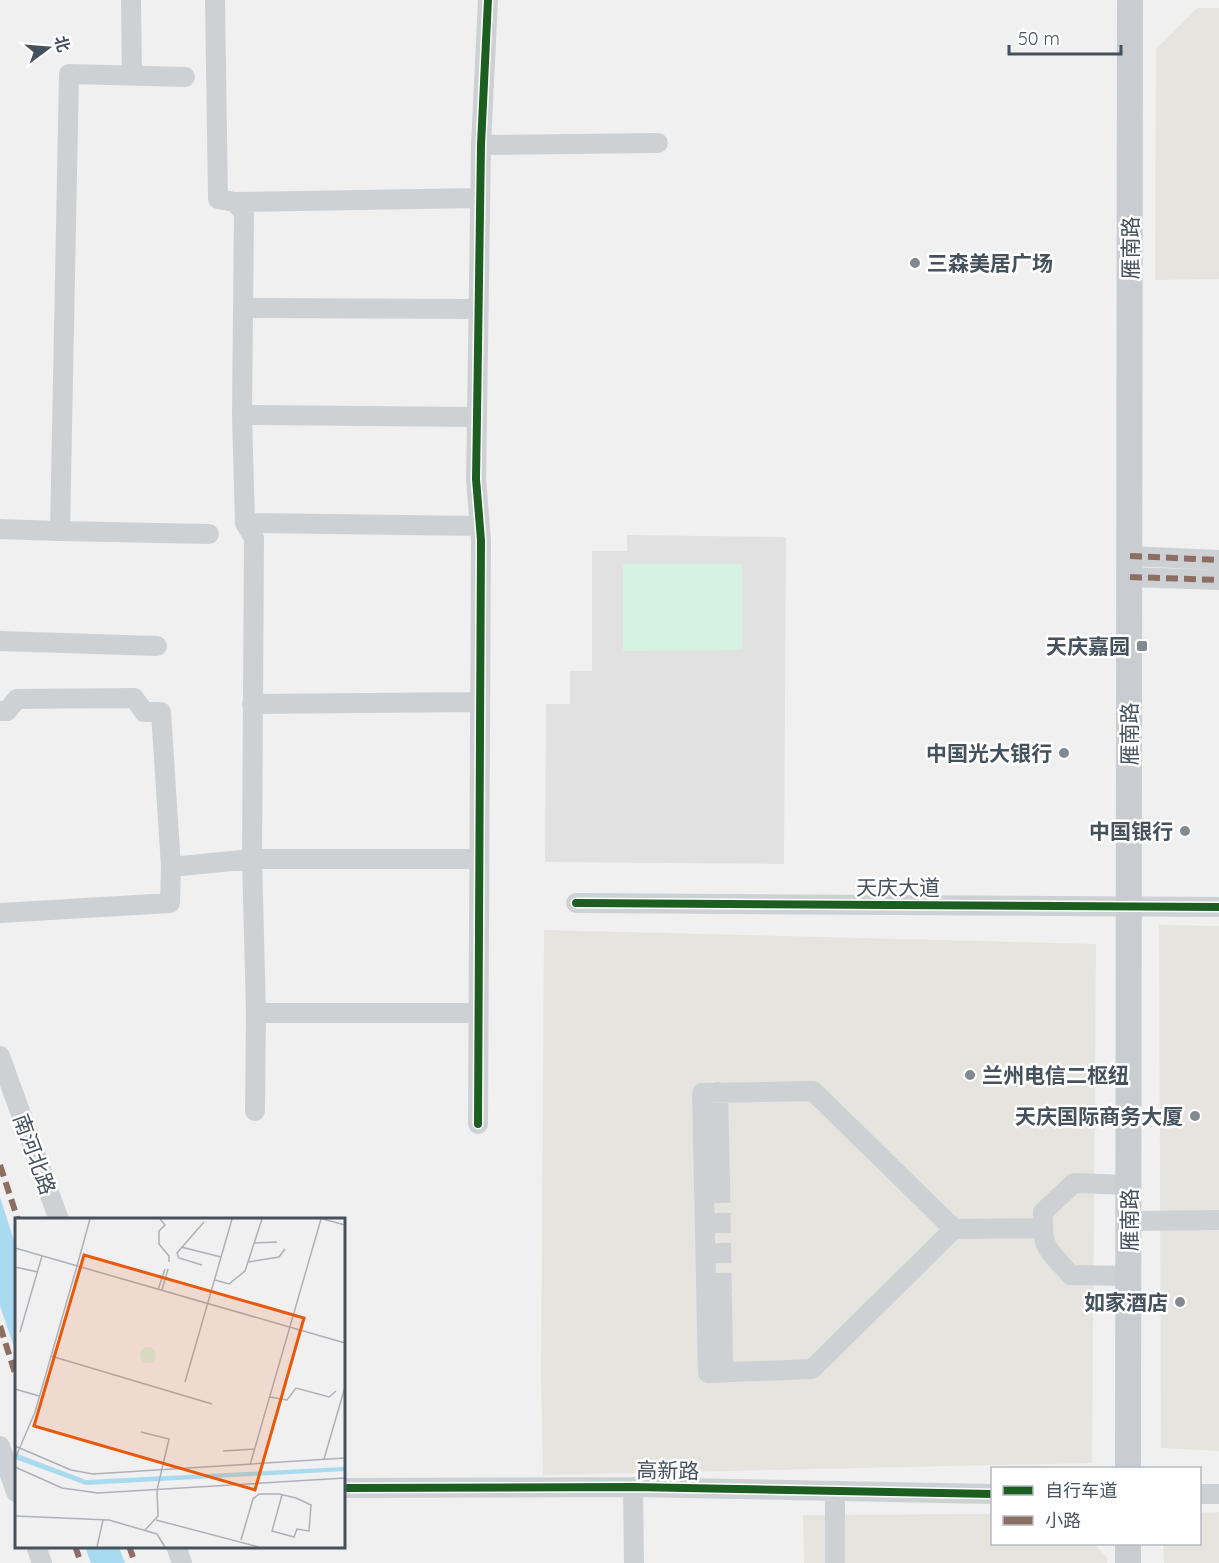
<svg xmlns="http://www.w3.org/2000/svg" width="1219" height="1563" font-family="Quicksand,'Noto Sans SC',sans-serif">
  <rect width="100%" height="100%" fill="#f1f0f0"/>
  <path fill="#e6e4de" d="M 1197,8 L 1219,8 L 1219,279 L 1155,280 L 1156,49 Z
    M 1159,925 L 1219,926 L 1219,1451 L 1161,1448 Z
    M 544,930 L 1096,944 L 1092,1463 L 543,1475 L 541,1375 Z
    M 1219,1512 L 1219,1563 L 1164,1563 L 1163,1544 L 1200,1544 L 1200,1513 Z
    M 992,1514 L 992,1544 L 1094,1544 L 1107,1557 L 1107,1563 L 804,1563 L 803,1515 Z"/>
  <path fill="#e2e1e2" d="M 627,535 L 786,537 L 784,864 L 545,862 L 546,704 L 570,704 L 570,671 L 592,671 L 592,551 L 627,551 Z"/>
  <path fill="#d4f1e1" d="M 623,564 L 742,564 L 743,650 L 623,651 Z"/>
  <path fill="#a8daf0" d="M 0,1197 L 16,1247 L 16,1353 L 0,1306 Z
    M 85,1547 L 119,1547 L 125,1563 L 91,1563 Z"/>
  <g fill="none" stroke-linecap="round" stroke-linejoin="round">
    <path stroke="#cfd0d3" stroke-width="20" stroke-dasharray="20 10" stroke-linecap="butt" d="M 720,1183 L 722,1297"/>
    <path stroke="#ced1d4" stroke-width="20" d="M 131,0 L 132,76
      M 185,77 L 69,74 L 60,531 L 209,534
      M 481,145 L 658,143
      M 235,202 L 480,198
      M 245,308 L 479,309
      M 242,415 L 477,417
      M 245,523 L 480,526
      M 0,529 L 60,531
      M 1130,556 L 1219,560
      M 1130,577 L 1219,580
      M 0,641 L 157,646
      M 252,704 L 479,702
      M 0,711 L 7,711 L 17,699 L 134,698 L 144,712 L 161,712 L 171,867 L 170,903 L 0,913
      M 171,867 L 252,859 L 254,538 L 245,523 L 242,415 L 244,213 L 235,202 L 218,199 L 215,0
      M 576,903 L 1219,907
      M 256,1013 L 478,1013
      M 0,1056 L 59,1220
      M 813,1091 L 954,1229 L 812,1369 L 708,1373 L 702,1093 Z
      M 718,1092 L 720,1183
      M 255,1111 L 256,1013 L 252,859 L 478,859
      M 478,1124 L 481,540 L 476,479 L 477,417 L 481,145 L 488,0
      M 1129,1221 L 1219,1220
      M 954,1229 L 1043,1228
      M 1129,1276 L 1071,1275 C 1046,1247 1042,1250 1043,1212 L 1074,1183 L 1129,1185
      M 722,1297 L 723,1372
      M 0,1446 L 16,1492
      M 633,1487 L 634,1563
      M 344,1488 L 633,1487 L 992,1494
      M 1200,1494 L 1219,1494
      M 36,1546 L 42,1563
      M 176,1546 L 182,1563
      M 835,1563 L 835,1493"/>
    <path stroke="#c9ccd1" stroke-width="26" d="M 1128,1468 L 1130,0
      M 1128,1563 L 1128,1544"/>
    <path stroke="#8d6e63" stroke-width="6" stroke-dasharray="12 6" stroke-linecap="butt" d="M 1130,556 L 1219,560
      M 1130,577 L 1219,580
      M 0,1165 L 18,1220
      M 0,1326 L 16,1376
      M 75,1546 L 81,1563
      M 129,1546 L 135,1563"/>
    <g stroke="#fff" stroke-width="11">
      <path id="cycleway" d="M 576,903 L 1219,907
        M 478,1124 L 481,540 L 476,479 L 477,417 L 481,145 L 488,0
        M 344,1488 L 633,1487 L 992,1494"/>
    </g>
    <use href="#cycleway" stroke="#1b5e20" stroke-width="8"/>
  </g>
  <g fill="#828991" stroke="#fff" stroke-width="2">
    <circle cx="915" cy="263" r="6"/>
    <rect x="1136" y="640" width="12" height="12" rx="3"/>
    <circle cx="1064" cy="753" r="6"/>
    <circle cx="1185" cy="831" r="6"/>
    <circle cx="970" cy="1075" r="6"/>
    <circle cx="1195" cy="1116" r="6"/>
    <circle cx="1180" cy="1302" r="6"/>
  </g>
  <g text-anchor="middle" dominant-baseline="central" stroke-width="5" stroke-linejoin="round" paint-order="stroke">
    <g font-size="21" fill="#46515e" stroke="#fff">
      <text transform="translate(1130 248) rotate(-90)">雁南路</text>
      <text transform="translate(1129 734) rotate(-90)">雁南路</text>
      <text x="898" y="887">天庆大道</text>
      <text transform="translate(35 1154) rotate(70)">南河北路</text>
      <text transform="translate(1129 1220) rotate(-90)">雁南路</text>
      <text transform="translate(668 1470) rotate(1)">高新路</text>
    </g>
    <g font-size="21" font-weight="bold" fill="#46515e" stroke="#fff" text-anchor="end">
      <text x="927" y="263" text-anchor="start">三森美居广场</text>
      <text x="1130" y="646">天庆嘉园</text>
      <text x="1052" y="753">中国光大银行</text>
      <text x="1173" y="831">中国银行</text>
      <text x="982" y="1075" text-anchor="start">兰州电信二枢纽</text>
      <text x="1183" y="1116">天庆国际商务大厦</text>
      <text x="1168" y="1302">如家酒店</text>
    </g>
  </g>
  <g transform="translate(15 1218)">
    <rect width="330" height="330" fill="#f1f0f0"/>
    <path d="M125 137a8 8 0 1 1 16 0a8 8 0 1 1-16 0Z" fill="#d4f1e1"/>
    <path d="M 0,235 L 71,262 L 330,249 L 330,253 L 71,267 L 0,241 Z" fill="#a8daf0"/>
    <path fill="none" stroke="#adb0b6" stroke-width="1.5" d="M 145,1 L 150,7 L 144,13 L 144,26 L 154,38 L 154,44M 308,1 L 330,7M 239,25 L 262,24M 166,29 L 206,39M 0,30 L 330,125M 233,44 L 264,39 L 270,31M 187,47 L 164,40 L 162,35 L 189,4M 62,48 L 75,1M 0,49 L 23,54M 200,62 L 214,66 L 230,53 L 247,1M 143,72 L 150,51M 147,72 L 153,51M 5,114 L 27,38M 36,138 L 197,186M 170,164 L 217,1M 0,171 L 24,178M 255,179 L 272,182 L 281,170 L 314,179 L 321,173M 126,214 L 154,221 L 142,272 L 143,298 L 130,312M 0,228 L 56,252 L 78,256 L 330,240M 208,233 L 240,231M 0,241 L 20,194 L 62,48M 309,241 L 330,169M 235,247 L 306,1M 0,249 L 47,270 L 83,275 L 330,260M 0,298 L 94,302 L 142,316 L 150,329M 141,302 L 244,329M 226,322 L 238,281 L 244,276 L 264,276 L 281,280 L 296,287 L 294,313 L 282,311 L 279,319 L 257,313 L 267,277M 82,329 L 88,302"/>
    <path fill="#e8590c" fill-opacity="0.15" stroke="#e8590c" stroke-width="3" d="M 69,37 L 289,100 L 240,272 L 19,208 Z"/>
    <rect width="330" height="330" fill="none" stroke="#46515e" stroke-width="3"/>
  </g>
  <rect x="991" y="1467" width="210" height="78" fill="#ffffff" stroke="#b5b9bf" stroke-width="1.5"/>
  <rect x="1003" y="1486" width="30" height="9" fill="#1b5e20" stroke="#b5b9bf" stroke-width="1.5"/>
  <text x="1045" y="1497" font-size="18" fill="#46515e">自行车道</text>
  <rect x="1003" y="1516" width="30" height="9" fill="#8d6e63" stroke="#b5b9bf" stroke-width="1.5"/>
  <text x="1045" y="1527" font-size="18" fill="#46515e">小路</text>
  <g transform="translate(48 48) rotate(74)" stroke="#ffffff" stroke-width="4.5" paint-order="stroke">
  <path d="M0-4.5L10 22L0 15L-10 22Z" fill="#46515e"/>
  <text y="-9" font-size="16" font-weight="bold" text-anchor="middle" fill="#46515e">北</text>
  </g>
  <path d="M1009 45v9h112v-9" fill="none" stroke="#46515e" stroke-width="3"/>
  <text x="1018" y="45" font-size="18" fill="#46515e" stroke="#ffffff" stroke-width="4.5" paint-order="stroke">50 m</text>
</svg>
